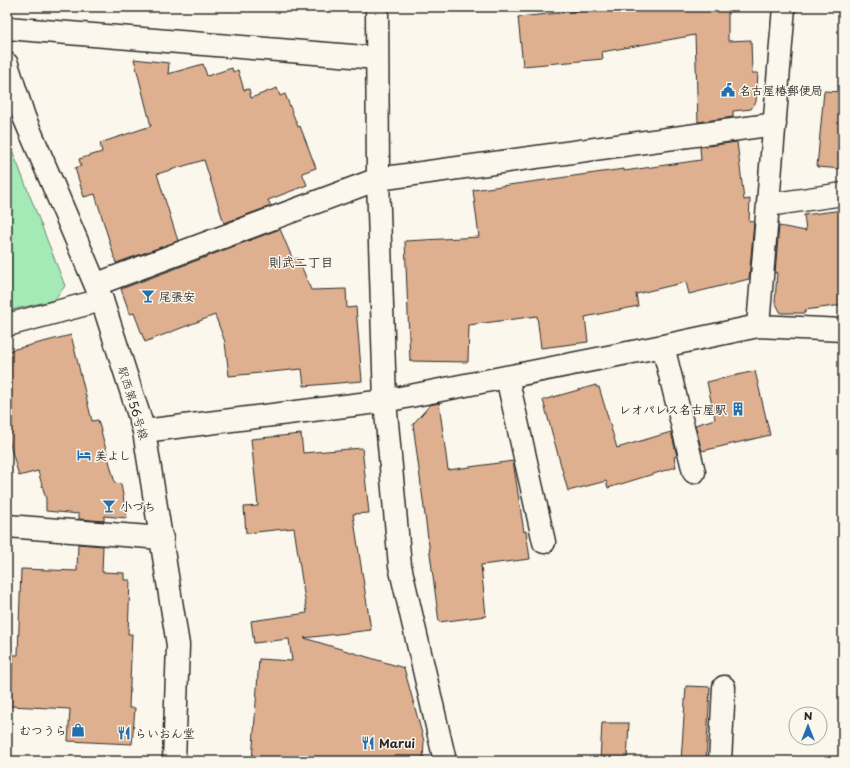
<svg xmlns="http://www.w3.org/2000/svg" width="850" height="768" font-family="'Playpen Sans','Klee One',sans-serif">
  <rect width="100%" height="100%" fill="#fbf7ec"/>
  <filter id="ink" filterUnits="userSpaceOnUse"><feTurbulence type="fractalNoise" baseFrequency=".025" numOctaves="2"/><feDisplacementMap in="SourceGraphic" scale="8" xChannelSelector="R" yChannelSelector="G"/><feConvolveMatrix kernelMatrix="1 2 1 2 8 2 1 2 1" color-interpolation-filters="sRGB"/></filter>
  <g filter="url(#ink)">
    <path fill="#a4eab7" stroke="#688a71" d="M 7,137 L 65,286 L 54,300 L 7,311 Z"/>
    <path fill="#deb08f" stroke="#2b2b2b" d="M 600,7 L 728,7 L 728,41 L 751,40 L 752,73 L 758,73 L 756,102 L 751,109 L 733,111 L 733,117 L 698,122 L 695,35 L 602,52 L 603,59 L 523,66 L 518,17 L 600,9 Z
      M 134,59 L 169,63 L 168,74 L 203,64 L 207,76 L 232,68 L 233,72 L 238,70 L 244,90 L 249,89 L 251,98 L 277,88 L 280,96 L 285,94 L 298,127 L 300,126 L 316,168 L 302,173 L 307,185 L 268,200 L 271,206 L 224,223 L 204,160 L 157,174 L 178,241 L 116,263 L 95,194 L 84,197 L 75,168 L 81,166 L 79,159 L 102,152 L 100,143 L 151,126 Z
      M 824,91 L 843,92 L 843,169 L 817,167 Z
      M 737,142 L 744,200 L 750,199 L 749,221 L 754,222 L 749,279 L 689,294 L 686,282 L 636,294 L 638,306 L 585,317 L 588,342 L 541,348 L 537,316 L 469,325 L 468,362 L 410,361 L 405,241 L 479,237 L 473,190 L 624,169 L 624,171 L 701,160 L 700,147 Z
      M 843,210 L 843,305 L 805,310 L 805,313 L 781,313 L 775,302 L 777,272 L 775,273 L 779,226 L 806,231 L 804,215 Z
      M 280,229 L 293,260 L 298,258 L 311,290 L 346,289 L 347,308 L 356,307 L 362,381 L 304,386 L 302,369 L 229,376 L 225,342 L 215,315 L 145,342 L 134,313 L 130,314 L 121,289 Z
      M 71,335 L 92,421 L 98,420 L 115,483 L 121,484 L 127,518 L 104,516 L 104,521 L 79,519 L 79,514 L 46,511 L 46,499 L 38,471 L 19,476 L 7,434 L 7,351 Z
      M 755,371 L 770,435 L 702,451 L 695,425 L 715,419 L 707,382 Z
      M 596,385 L 596,387 L 599,387 L 617,448 L 671,432 L 677,456 L 674,457 L 676,467 L 608,488 L 606,481 L 568,491 L 543,400 Z
      M 439,403 L 448,470 L 513,461 L 524,532 L 526,531 L 530,559 L 481,565 L 486,616 L 439,622 L 413,424 L 430,405 Z
      M 301,434 L 303,453 L 362,448 L 369,513 L 353,514 L 371,630 L 304,638 L 404,668 L 424,741 L 423,761 L 252,761 L 259,659 L 292,661 L 289,639 L 254,643 L 251,621 L 307,613 L 294,528 L 246,533 L 244,507 L 258,506 L 251,439 Z
      M 78,544 L 103,546 L 102,572 L 124,573 L 124,580 L 130,580 L 128,634 L 132,634 L 129,708 L 135,708 L 132,744 L 68,741 L 70,709 L 10,706 L 13,655 L 18,655 L 21,569 L 77,571 Z
      M 686,686 L 710,687 L 706,761 L 681,761 Z
      M 602,723 L 629,723 L 627,761 L 600,761 Z"/>
    <g fill="none" stroke-linecap="round" stroke-linejoin="round">
      <g stroke="#2b2b2b" stroke-width="25">
        <path id="minor" d="M 377,7 L 378,179 L 385,401 L 400,566 L 445,761
          M 7,28 L 377,58
          M 768,205 L 843,194
          M 97,284 L 378,179 L 775,124
          M 7,325 L 102,300
          M 758,326 L 784,7
          M 663,346 L 694,472
          M 507,377 L 544,542
          M 144,431 L 385,401 L 663,346 L 758,326 L 843,330
          M 7,526 L 162,538
          M 720,761 L 724,687"/>
      </g>
      <g stroke="#2b2b2b" stroke-width="25">
        <path id="tertiary" d="M 7,64 L 24,117 L 102,300 L 144,431 L 178,645 L 174,761"/>
      </g>
      <use href="#minor" stroke="#fbf7ec" stroke-width="22"/>
      <use href="#tertiary" stroke="#fbf7ec" stroke-width="22"/>
    </g>
  </g>
  <defs>
    <g id="civic-bare" transform="scale(1.08)"><path d="M-.6-6.5H3V-4.5H.6V-3L4-1V1h2V6H-6V1h2V-1L-.6-3ZM-1.2 2.5V6h2.4V2.5Z" fill="#1f6fb2" stroke="#fbf7ec" stroke-width="2.5" paint-order="stroke"/></g>
    <g id="bar-bare" transform="scale(1.08)"><path d="M-6-5H6L.8 .8V4.5H3.5V6h-7V4.5H-.8V.8Z" fill="#1f6fb2" stroke="#fbf7ec" stroke-width="2.5" paint-order="stroke"/></g>
    <g id="building-bare" transform="scale(1.08)"><path d="M-4-6H4V6H1V3H-1V6H-4ZM-2.5-4.3h1.7v1.8h-1.7ZM.8-4.3h1.7v1.8H.8ZM-2.5-1h1.7V.8h-1.7ZM.8-1h1.7V.8H.8Z" fill="#1f6fb2" stroke="#fbf7ec" stroke-width="2.5" paint-order="stroke"/></g>
    <g id="hotel-bare" transform="scale(1.08)"><path d="M-6-4.5h1.5V1H6V5H4.5V3h-9V5H-6ZM-4 0a1.8 1.8 0 1 1 3.6 0ZM.5 0V-2.5h3Q6-2.5 6 0Z" fill="#1f6fb2" stroke="#fbf7ec" stroke-width="2.5" paint-order="stroke"/></g>
    <g id="shop-bare" transform="scale(1.08)"><path d="M-5-2.5h2.3a2.7 3.5 0 0 1 5.4 0H5L5.5 6h-11ZM-1.5-2.5h3a1.5 2.3 0 0 0-3 0Z" fill="#1f6fb2" stroke="#fbf7ec" stroke-width="2.5" paint-order="stroke"/></g>
    <g id="restaurant-bare" transform="scale(1.08)"><path d="M-5-6h1v4h1v-4h1v4h1v-4h1v5L-1.5 .5V6h-2V.5L-5-1ZM5-6V6H3V1.5H1.5Q1.5-4 5-6Z" fill="#1f6fb2" stroke="#fbf7ec" stroke-width="2.5" paint-order="stroke"/></g>
  </defs>
  <g fill-rule="evenodd">
    <use href="#civic-bare" x="728" y="90"/>
    <use href="#bar-bare" x="148" y="296"/>
    <use href="#building-bare" x="738" y="409"/>
    <use href="#hotel-bare" x="84" y="455"/>
    <use href="#bar-bare" x="109" y="506"/>
    <use href="#shop-bare" x="78" y="730"/>
    <use href="#restaurant-bare" x="124" y="733"/>
    <use href="#restaurant-bare" x="368" y="743"/>
  </g>
  <g text-anchor="middle" dominant-baseline="central" stroke-width="3" stroke-linejoin="round" paint-order="stroke">
    <g font-size="12" font-weight="bold" fill="#2b2b2b" stroke="#fbf7ec" text-anchor="start">
      <text x="739" y="90">名古屋椿郵便局</text>
      <text x="159" y="296">尾張安</text>
      <text x="727" y="409" text-anchor="end">レオパレス名古屋駅</text>
      <text x="95" y="455">美よし</text>
      <text x="120" y="506">小づち</text>
      <text x="67" y="730" text-anchor="end">むつうら</text>
      <text x="135" y="733">らいおん堂</text>
      <text x="379" y="743">Marui</text>
    </g>
    <g font-size="12" fill="#2b2b2b" stroke="#fbf7ec">
      <text transform="translate(134 403) rotate(73)">駅西第56号線</text>
    </g>
    <g font-size="13" font-weight="bold" fill="#2b2b2b" stroke="#fbf7ec">
      <text x="301" y="261">則武二丁目</text>
    </g>
  </g>
  <rect width="850" height="768" fill="none" stroke="#fbf7ec" stroke-width="24"/>
  <rect x="12" y="12" width="826" height="744" fill="none" stroke="#2b2b2b" stroke-width="1.5" filter="url(#ink)"/>
  <g transform="translate(808 726)"><circle r="19" fill="#fbf7ec" stroke="#a8a59f"/>
  <path d="M0-3L7 15L0 10L-7 15Z" fill="#1f6fb2"/>
  <text y="-6" font-size="11" font-weight="bold" text-anchor="middle" fill="#2b2b2b">N</text>
  </g>
</svg>
